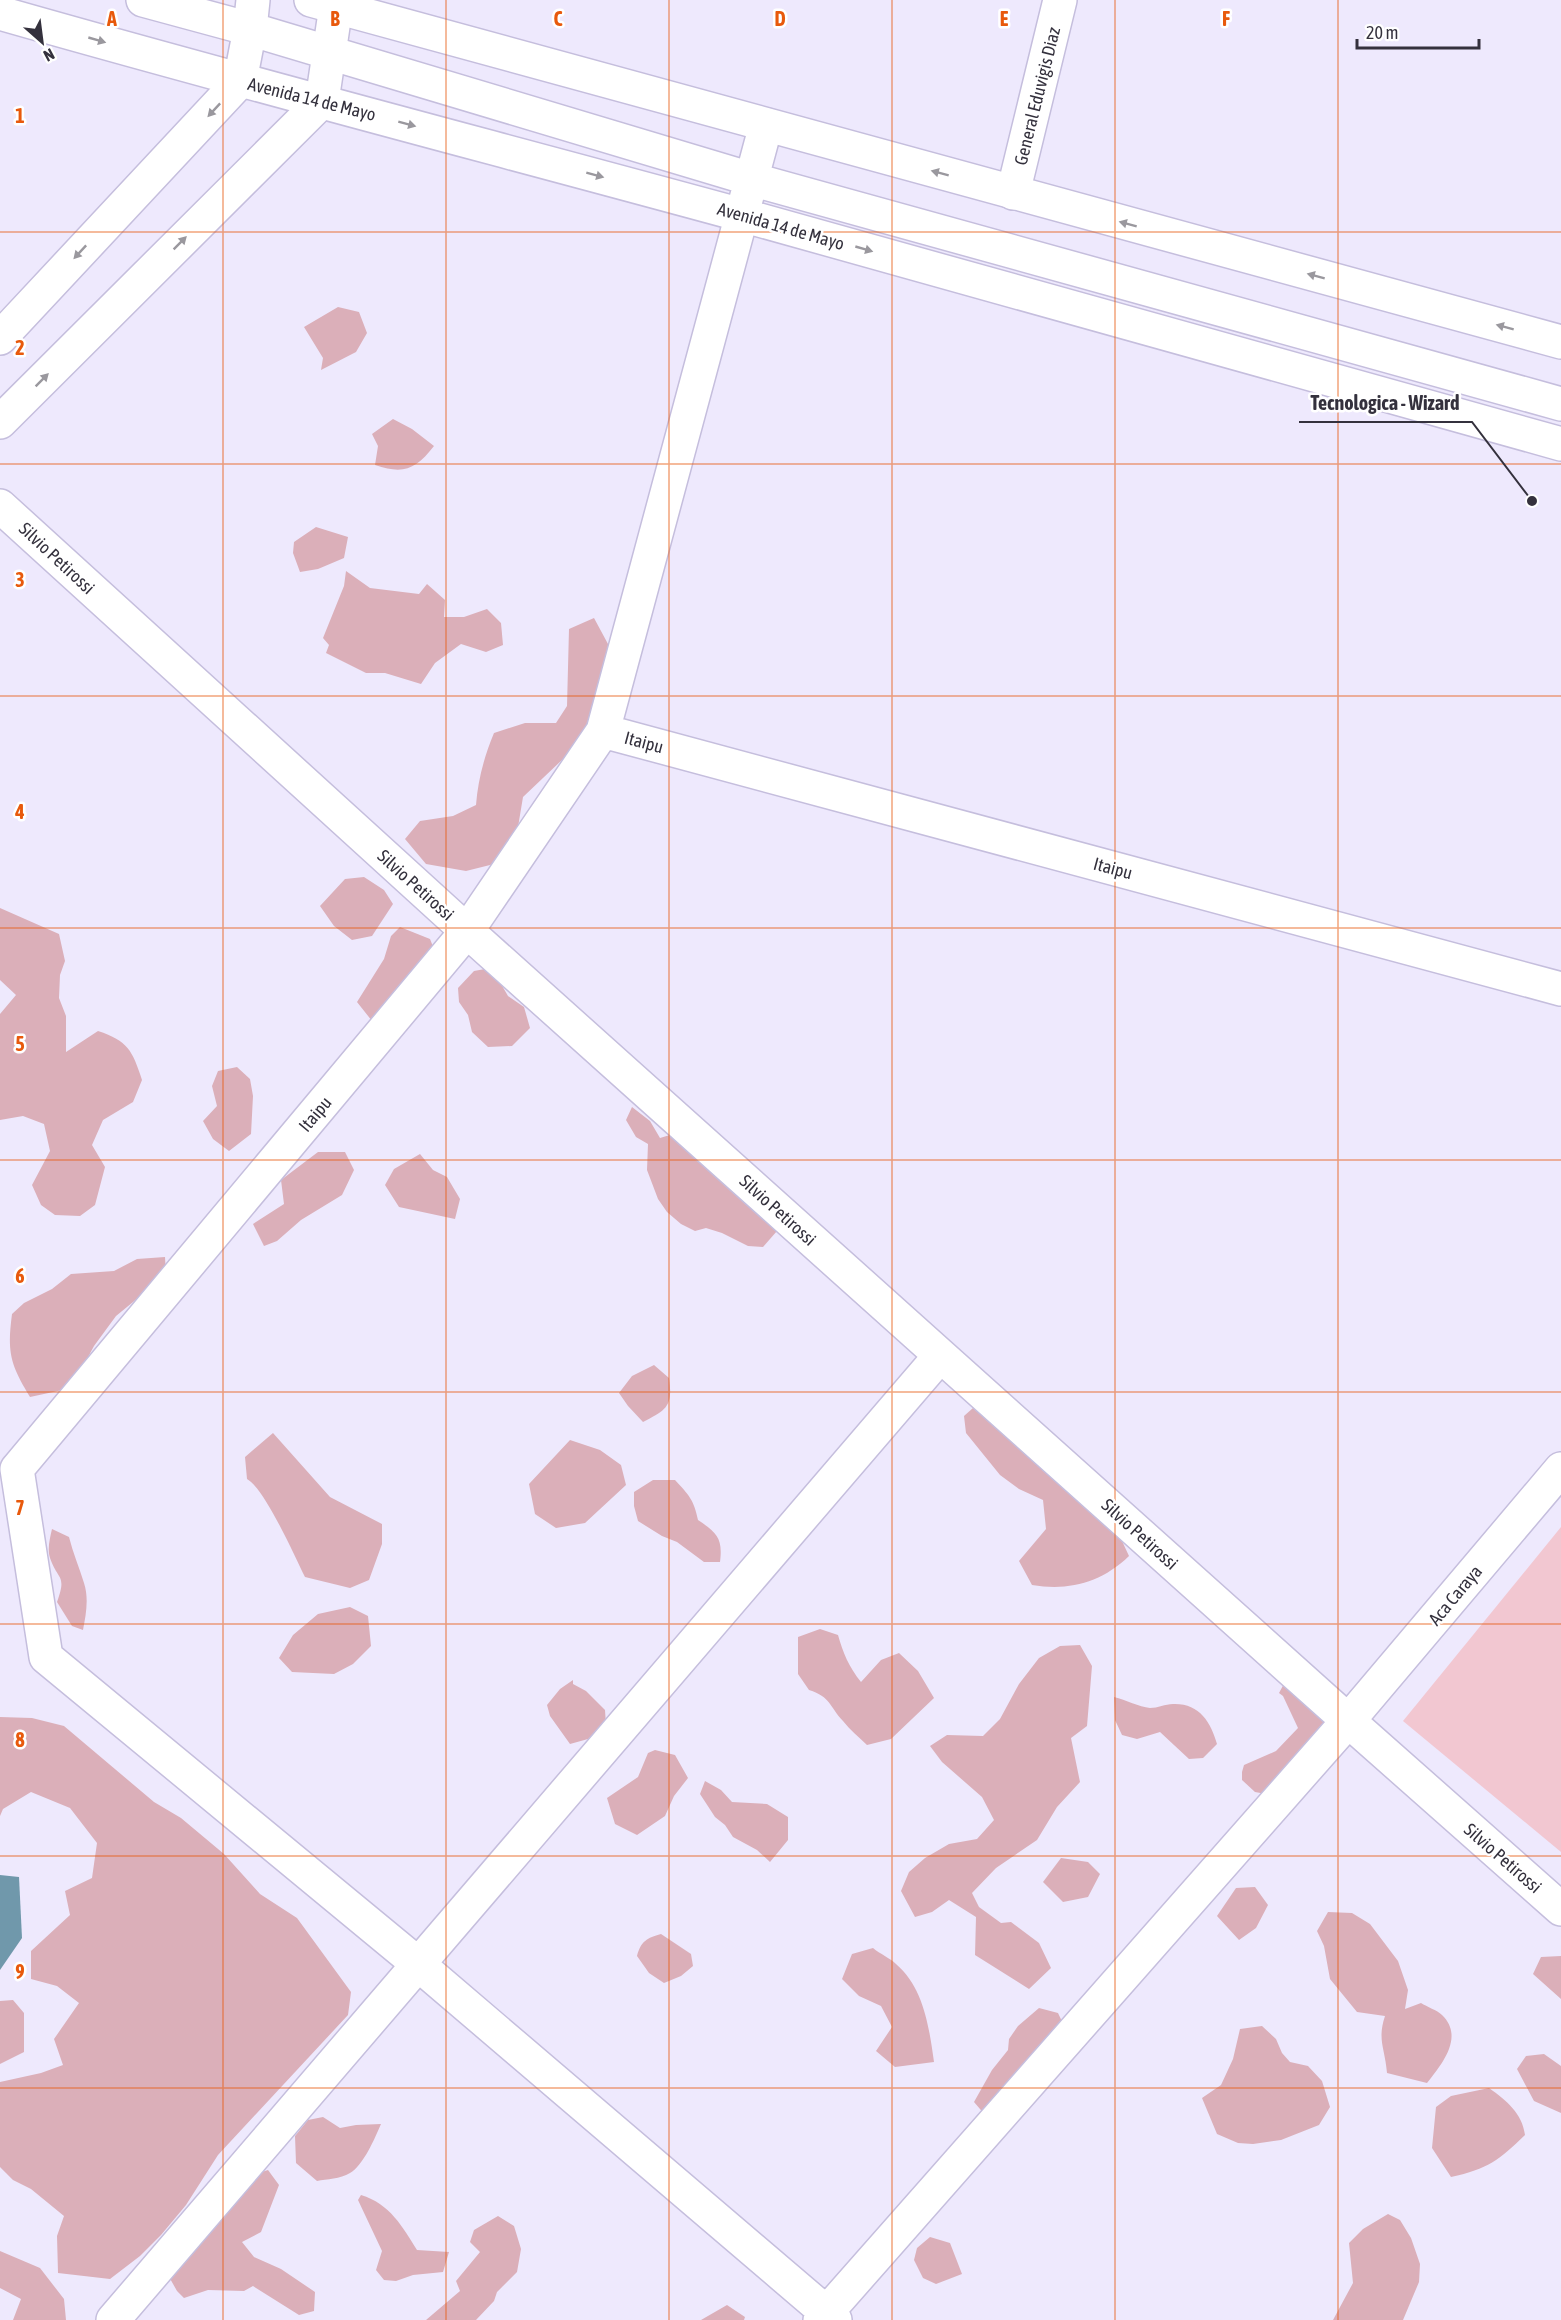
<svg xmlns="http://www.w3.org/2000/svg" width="1561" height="2320" font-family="'Asap Condensed',sans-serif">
  <rect width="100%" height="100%" fill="#eee9fd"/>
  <path fill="#f2c7d1" d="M 1561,1527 L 1561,1852 L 1403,1721 Z"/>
  <path fill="#dbafb9" d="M 338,307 L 359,312 L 367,333 L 356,352 L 321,370 L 323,358 L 304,327 Z
    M 393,419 L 412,429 L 434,446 C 416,469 404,475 375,465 L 378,446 L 372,434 Z
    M 316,527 L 348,537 L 344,558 L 318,569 L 300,572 L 293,553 L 294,542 Z
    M 346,571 L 370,588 L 419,594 L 427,584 L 445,600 L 444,617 L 464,617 L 487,609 L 501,623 L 503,645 L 486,652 L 461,644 L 435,663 L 421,684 L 385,673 L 366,673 L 326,653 L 329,645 L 323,638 L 344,586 Z
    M 594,618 L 608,644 L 612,699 L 593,727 L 563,759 L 523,797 L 518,827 L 502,862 L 466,871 L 426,864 L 405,839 L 420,821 L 453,816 L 476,805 C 478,780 484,757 494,733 L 525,723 L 556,723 L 567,706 L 569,629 Z
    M 364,877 L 384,890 L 393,904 L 372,936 L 352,940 L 334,926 L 320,906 L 345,879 Z
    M 0,908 L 59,934 L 65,961 L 60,975 L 59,998 L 66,1016 L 66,1052 L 98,1031 C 128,1041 132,1050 142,1080 L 133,1102 L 103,1120 L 92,1145 L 105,1167 L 95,1205 L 80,1216 L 55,1215 L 41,1205 L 32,1185 L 50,1151 L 44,1124 L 23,1116 L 0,1120 L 0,1014 L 16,995 L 0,980 Z
    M 400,927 L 430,939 L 440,964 L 376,1026 L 357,1002 L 384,959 L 391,936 Z
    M 485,969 L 497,977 L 508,996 L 524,1007 L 530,1028 L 512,1046 L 488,1047 L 472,1032 L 468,1015 L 459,1002 L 458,988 L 474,971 Z
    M 237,1067 L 250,1079 L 253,1096 L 251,1134 L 229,1151 L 213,1139 L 203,1121 L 217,1106 L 212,1086 L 218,1071 Z
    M 632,1107 L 650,1121 L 660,1138 L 683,1131 L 774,1205 L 777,1231 L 763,1247 L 748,1246 L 722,1233 L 706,1228 L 695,1231 L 681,1224 L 667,1212 L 658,1199 L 647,1170 L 648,1144 L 636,1137 L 626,1120 Z
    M 318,1152 L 345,1152 L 354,1170 L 342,1195 L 301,1220 L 277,1241 L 264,1246 L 253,1224 L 284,1204 L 281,1180 Z
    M 420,1154 L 433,1170 L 447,1177 L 460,1199 L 455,1219 L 399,1207 L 385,1185 L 394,1169 Z
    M 165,1257 L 166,1275 L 116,1316 L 94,1346 L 80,1372 L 67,1389 L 30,1397 C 10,1364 7,1352 12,1314 L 24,1303 L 52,1289 L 71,1274 L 114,1271 L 137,1259 Z
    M 654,1365 L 669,1378 C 673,1406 667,1410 643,1422 L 628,1406 L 619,1393 L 632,1376 Z
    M 973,1408 L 984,1417 L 999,1409 L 1122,1541 L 1129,1556 C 1101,1583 1069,1591 1032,1585 L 1019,1561 L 1046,1529 L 1043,1500 L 1019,1489 L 1000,1475 L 966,1433 L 964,1416 Z
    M 273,1433 L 330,1497 L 382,1524 L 382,1544 L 369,1580 L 350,1588 L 305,1577 C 294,1555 265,1489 247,1479 L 245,1457 Z
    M 570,1440 L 600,1450 L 621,1465 L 626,1485 L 585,1523 L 556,1528 L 535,1514 L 529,1484 Z
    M 653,1480 L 675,1480 C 689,1495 694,1500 698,1520 C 717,1533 723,1538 720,1562 L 704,1562 L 677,1542 L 662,1536 L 638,1521 L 634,1506 L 634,1492 Z
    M 52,1529 L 69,1537 C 73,1553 79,1567 84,1583 C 89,1598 86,1615 83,1630 L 72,1626 L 57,1602 C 67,1574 58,1581 50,1558 C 47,1549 50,1538 52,1529 Z
    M 350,1607 L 368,1616 L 371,1646 L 353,1664 L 334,1674 L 292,1672 L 279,1658 L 293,1635 L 318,1614 Z
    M 820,1629 L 838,1635 C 843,1653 849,1667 861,1682 L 881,1660 L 899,1653 L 918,1671 L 934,1698 L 891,1739 L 867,1745 C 859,1737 850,1730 843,1721 C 829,1706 831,1697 809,1690 L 798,1674 L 798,1637 Z
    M 1080,1645 L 1092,1666 L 1087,1726 L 1071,1738 L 1080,1782 L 1057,1807 L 1037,1840 L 996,1868 L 972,1893 L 979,1907 L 1001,1923 L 1011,1922 L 1039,1943 L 1051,1968 L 1029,1989 L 975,1955 L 976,1917 L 949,1900 L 932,1912 L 915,1917 L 901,1891 L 909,1872 L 925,1858 L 949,1844 L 977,1839 L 994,1820 L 982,1797 L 942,1762 L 930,1746 L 947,1735 L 983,1736 L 1000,1719 L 1019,1684 L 1039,1658 L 1060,1646 Z
    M 573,1680 L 573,1684 L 586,1691 L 605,1710 L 606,1725 L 588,1739 L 570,1744 L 550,1716 L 547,1705 L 560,1689 Z
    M 1286,1680 L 1310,1687 L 1328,1728 L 1266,1794 L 1255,1792 L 1242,1780 L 1242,1772 L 1244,1765 L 1276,1751 L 1298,1728 L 1283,1696 L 1279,1693 Z
    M 1114,1697 C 1126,1700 1139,1707 1150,1708 C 1158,1708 1165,1704 1173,1704 C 1199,1703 1211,1722 1217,1744 L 1203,1758 L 1189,1759 L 1160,1732 L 1137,1739 L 1122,1735 L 1115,1720 Z
    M 0,1717 L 32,1718 L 64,1726 L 154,1802 L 181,1818 L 224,1854 L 260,1894 L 297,1918 L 351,1992 L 348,2015 L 218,2155 L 186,2205 L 161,2235 L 140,2256 L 110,2279 L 58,2273 L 57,2236 L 64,2216 L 31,2189 L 13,2180 L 0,2167 L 0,2082 L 41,2073 L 63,2065 L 54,2039 L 79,2003 L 57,1986 L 31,1979 L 31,1951 L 70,1915 L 65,1891 L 92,1878 L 97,1843 L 70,1808 L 31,1792 L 3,1809 L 0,1816 Z
    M 655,1750 L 675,1755 L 688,1778 L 674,1796 L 665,1816 L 637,1835 L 615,1824 L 607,1798 L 638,1777 L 648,1753 Z
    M 705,1781 L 721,1790 L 732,1802 L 767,1804 L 788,1817 L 788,1840 L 770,1862 L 757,1850 L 733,1837 L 725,1825 L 715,1817 L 700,1794 Z
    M 1061,1858 L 1088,1862 L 1100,1874 L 1088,1897 L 1063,1902 L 1043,1882 Z
    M 1255,1887 L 1268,1905 L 1256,1928 L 1239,1940 L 1217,1916 L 1236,1888 Z
    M 1328,1912 L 1352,1913 L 1370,1924 L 1398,1961 L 1408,1990 L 1405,2009 L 1421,2003 C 1427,2007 1437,2010 1442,2015 C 1465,2037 1441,2065 1427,2083 L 1387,2073 C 1385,2048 1377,2040 1385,2016 L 1357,2012 L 1330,1979 L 1324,1946 L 1317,1931 Z
    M 661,1934 L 691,1954 L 693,1966 L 681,1976 L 664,1983 L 649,1973 L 637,1956 C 641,1941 647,1938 661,1934 Z
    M 873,1948 C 880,1954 890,1958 896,1964 C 924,1988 929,2027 934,2062 L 895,2067 L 876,2051 L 892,2027 L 881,2006 L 859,1996 L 842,1979 L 852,1954 Z
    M 1561,1956 L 1561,1999 L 1533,1974 L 1541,1957 Z
    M 13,2000 L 24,2013 L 24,2052 L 0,2064 L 0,2001 Z
    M 1039,2008 L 1058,2013 L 1067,2032 L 986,2116 L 974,2102 L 992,2070 L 1008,2050 L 1009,2039 L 1018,2026 Z
    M 1262,2026 L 1276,2039 L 1282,2053 L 1290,2062 L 1308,2066 L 1322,2081 L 1330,2107 L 1319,2125 L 1281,2140 L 1253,2144 L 1238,2143 L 1217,2134 L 1202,2098 L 1221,2085 L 1233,2059 L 1240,2029 Z
    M 1544,2054 L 1561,2066 L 1561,2113 L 1534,2101 L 1517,2069 L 1526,2056 Z
    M 1489,2088 C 1507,2101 1522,2113 1525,2135 C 1499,2160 1488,2169 1451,2177 L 1432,2148 L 1436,2107 L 1451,2096 Z
    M 323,2117 L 340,2128 L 356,2125 L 381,2124 C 375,2138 363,2166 350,2173 C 340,2179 327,2179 317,2181 L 296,2163 L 295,2136 L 308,2120 Z
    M 268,2170 L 279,2185 L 261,2232 L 242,2242 L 254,2257 L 281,2269 L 315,2292 L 314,2311 L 299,2315 L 253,2286 L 244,2291 L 208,2290 L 184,2298 L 177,2291 L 168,2275 L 249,2176 Z
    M 361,2195 C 390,2204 402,2226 417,2250 L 449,2252 L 443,2272 L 413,2275 L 396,2281 L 384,2280 L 376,2270 L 382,2251 L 358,2200 Z
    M 1388,2214 L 1400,2220 L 1411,2238 L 1420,2264 L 1419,2282 L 1403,2320 L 1333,2320 L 1353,2283 L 1349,2243 L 1363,2229 Z
    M 498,2216 L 514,2226 L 521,2249 L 517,2272 L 497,2292 L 494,2301 L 476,2320 L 426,2320 L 460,2291 L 456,2281 L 480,2252 L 470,2242 L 474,2230 Z
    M 930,2237 L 950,2243 L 962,2274 L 936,2284 L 923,2278 L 914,2260 L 917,2248 Z
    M 0,2251 L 40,2268 L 64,2299 L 66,2320 L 13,2320 L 21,2299 L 0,2288 Z
    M 727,2305 L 745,2317 L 744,2320 L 701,2320 Z"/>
  <path fill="#7098ab" d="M 0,1875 L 19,1877 L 22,1938 L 0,1970 Z"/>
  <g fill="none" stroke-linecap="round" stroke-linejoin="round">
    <g stroke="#c5bedd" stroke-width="36">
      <path id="street" d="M 143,0 L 250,29 L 751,179 L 1561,404
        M 1013,193 L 1060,0
        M 0,338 L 240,81 L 250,29 L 253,0
        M 0,422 L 322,101 L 336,6
        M 0,506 L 467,931 L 1335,1709 L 1561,1909
        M 603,731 L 766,125
        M 17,1469 L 467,931 L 603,731 L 1561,989
        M 17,1469 L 46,1657 L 418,1964 L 835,2320
        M 113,2320 L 940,1356
        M 820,2320 L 1348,1721 L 1561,1469"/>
    </g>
    <g stroke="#c5bedd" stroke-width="36">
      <path id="secondary" d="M 311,0 L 1561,342
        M 0,13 C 245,83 492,147 738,214 C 1013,289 1287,367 1561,444"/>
    </g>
    <use href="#street" stroke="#fff" stroke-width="33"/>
    <use href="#secondary" stroke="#fff" stroke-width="33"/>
  </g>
  <defs><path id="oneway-solid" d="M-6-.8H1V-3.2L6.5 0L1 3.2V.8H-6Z" transform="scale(1.5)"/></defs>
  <g fill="#9a989e">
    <use href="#oneway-solid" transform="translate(97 40) rotate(16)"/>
    <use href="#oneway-solid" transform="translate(214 110) rotate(133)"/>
    <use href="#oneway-solid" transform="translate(407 124) rotate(15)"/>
    <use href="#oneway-solid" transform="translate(940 173) rotate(-165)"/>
    <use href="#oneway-solid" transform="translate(595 175) rotate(15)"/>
    <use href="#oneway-solid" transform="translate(1128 224) rotate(-165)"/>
    <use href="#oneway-solid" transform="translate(180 243) rotate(-45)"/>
    <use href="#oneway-solid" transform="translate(864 249) rotate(16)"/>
    <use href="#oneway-solid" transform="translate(80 252) rotate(133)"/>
    <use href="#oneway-solid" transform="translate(1316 276) rotate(-165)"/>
    <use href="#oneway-solid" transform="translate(1505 327) rotate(-165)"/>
    <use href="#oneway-solid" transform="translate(42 380) rotate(-45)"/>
  </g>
  <path fill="none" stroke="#e8590c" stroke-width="1.5" stroke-opacity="0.55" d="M 223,0 L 223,2320M 446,0 L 446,2320M 669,0 L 669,2320M 892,0 L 892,2320M 1115,0 L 1115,2320M 1338,0 L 1338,2320M 0,232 L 1561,232M 0,464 L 1561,464M 0,696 L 1561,696M 0,928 L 1561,928M 0,1160 L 1561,1160M 0,1392 L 1561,1392M 0,1624 L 1561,1624M 0,1856 L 1561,1856M 0,2088 L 1561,2088"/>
  <g text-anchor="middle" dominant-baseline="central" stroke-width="5" stroke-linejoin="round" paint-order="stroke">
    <g font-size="18" fill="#34313d" stroke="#fff">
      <text transform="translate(1037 96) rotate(-76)">General Eduvigis Diaz</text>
      <text transform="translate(312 99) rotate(14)">Avenida 14 de Mayo</text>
      <text transform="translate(781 226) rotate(16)">Avenida 14 de Mayo</text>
      <text transform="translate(57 558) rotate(43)">Silvio Petirossi</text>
      <text transform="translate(644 742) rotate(15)">Itaipu</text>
      <text transform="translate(1113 868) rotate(15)">Itaipu</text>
      <text transform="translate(416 885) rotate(42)">Silvio Petirossi</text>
      <text transform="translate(315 1114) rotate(-50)">Itaipu</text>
      <text transform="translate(778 1210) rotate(42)">Silvio Petirossi</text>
      <text transform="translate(1140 1534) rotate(42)">Silvio Petirossi</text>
      <text transform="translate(1455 1595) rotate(-50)">Aca Caraya</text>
      <text transform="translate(1503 1858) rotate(41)">Silvio Petirossi</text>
    </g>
  </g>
  <g font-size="20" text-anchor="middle" font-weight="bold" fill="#e8590c" stroke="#fff" stroke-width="5" stroke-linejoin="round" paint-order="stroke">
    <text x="112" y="26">A</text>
    <text x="335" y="26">B</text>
    <text x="558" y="26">C</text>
    <text x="780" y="26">D</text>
    <text x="1004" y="26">E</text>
    <text x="1226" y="26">F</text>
    <text x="20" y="123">1</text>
    <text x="20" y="355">2</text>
    <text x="20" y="587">3</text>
    <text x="20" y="819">4</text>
    <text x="20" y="1051">5</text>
    <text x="20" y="1283">6</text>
    <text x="20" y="1515">7</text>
    <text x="20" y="1747">8</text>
    <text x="20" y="1979">9</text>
  </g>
  <path fill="none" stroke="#34313d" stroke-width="2" d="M1532 501L1472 422H1299"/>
  <circle fill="#34313d" stroke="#fff" stroke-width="2" cx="1532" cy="501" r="6"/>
  <g font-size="20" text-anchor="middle" font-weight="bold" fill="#34313d" stroke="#fff" stroke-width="5" stroke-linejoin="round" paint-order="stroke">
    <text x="1385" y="410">Tecnologica - Wizard</text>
  </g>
  <g transform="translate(42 42) rotate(152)" stroke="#ffffff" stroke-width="4.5" paint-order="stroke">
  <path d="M0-4.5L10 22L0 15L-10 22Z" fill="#34313d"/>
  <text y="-9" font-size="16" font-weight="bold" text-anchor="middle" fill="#34313d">N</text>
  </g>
  <path d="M1357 39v9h122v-9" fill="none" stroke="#34313d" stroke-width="3"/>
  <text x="1366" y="39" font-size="18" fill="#34313d" stroke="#ffffff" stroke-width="4.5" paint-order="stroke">20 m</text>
</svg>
